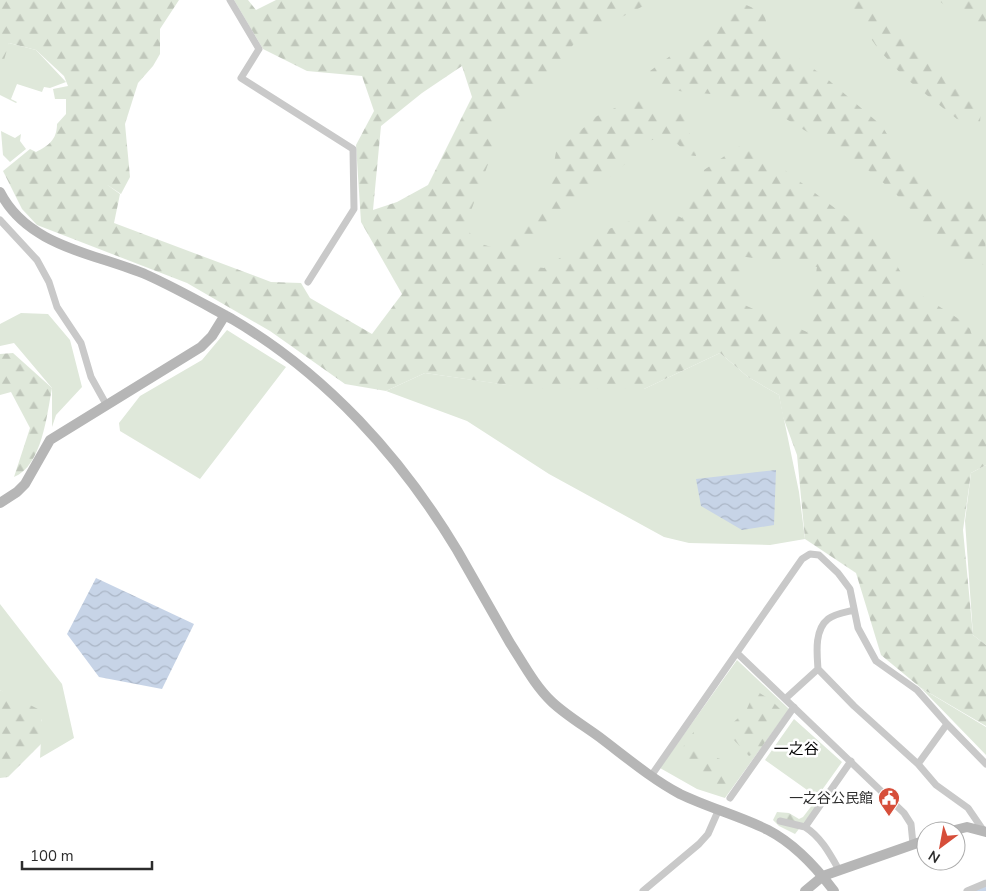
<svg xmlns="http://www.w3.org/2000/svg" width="986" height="891" font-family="'Nunito Sans','Noto Sans JP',sans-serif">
  <defs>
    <pattern id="forest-firs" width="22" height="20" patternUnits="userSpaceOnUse" patternTransform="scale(1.25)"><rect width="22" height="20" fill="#dfe8da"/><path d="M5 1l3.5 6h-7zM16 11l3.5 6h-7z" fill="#c0c7bb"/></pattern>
    <pattern id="water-waves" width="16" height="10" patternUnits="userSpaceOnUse" patternTransform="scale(1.25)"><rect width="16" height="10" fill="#c7d4e7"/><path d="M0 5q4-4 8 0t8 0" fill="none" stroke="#abb6c6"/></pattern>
  </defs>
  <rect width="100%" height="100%" fill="#fff"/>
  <path fill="#dfe8da" d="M 628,0 L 986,0 L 986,381 L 597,336 L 412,212 L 514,88 Z
    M 9,43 L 36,50 L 66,82 L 50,88 L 44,87 L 42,92 L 17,84 L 11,99 L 17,102 L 16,103 L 0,95 L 0,57 Z
    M 1,131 L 15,138 L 21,134 L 20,141 L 26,149 L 10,162 L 3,155 Z
    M 21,313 L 48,314 L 70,340 L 82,387 L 56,415 L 52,427 L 52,388 L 14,343 L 0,346 L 0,324 Z
    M 227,330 L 286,367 L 200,479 L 120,431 L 119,423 L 140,396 L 202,360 Z
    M 720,353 L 748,377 L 779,395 L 799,492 L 805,539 L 770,545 L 689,543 L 664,537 L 549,474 L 467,421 L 386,391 L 425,373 L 508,385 L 644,389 Z
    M 986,465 L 986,645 L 973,635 L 965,521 L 971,473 Z
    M 0,604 L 62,684 L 74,738 L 40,758 L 42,720 L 0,690 Z
    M 737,660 L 789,709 L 725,798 L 697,789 L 660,768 Z
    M 921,688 L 986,727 L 986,755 Z
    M 794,719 L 842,762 L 817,797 L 765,760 Z"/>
  <path fill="url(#forest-firs)" fill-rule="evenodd" d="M 0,0 L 179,0 L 160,29 L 160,54 L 153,66 L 138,83 L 125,124 L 130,177 L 121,194 L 106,184 L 120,194 L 114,223 L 271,282 L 301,283 L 310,298 L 372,334 L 402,294 L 361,222 L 356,145 L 374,111 L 362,76 L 307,71 L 263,49 L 234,0 L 248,0 L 256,10 L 276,0 L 655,0 L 577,40 L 523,107 L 501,109 L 492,126 L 495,145 L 465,227 L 478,243 L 498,249 L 546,207 L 556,152 L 597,116 L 635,99 L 658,104 L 667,117 L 690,109 L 694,119 L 688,132 L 699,143 L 696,156 L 686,155 C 676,133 653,139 634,144 L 625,164 L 510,264 L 544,268 L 601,232 L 635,219 L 647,208 L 675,210 L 678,216 L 682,218 L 688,203 L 699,194 L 704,170 L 744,143 L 782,168 L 886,247 L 910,288 L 962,321 L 970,329 L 973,339 L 980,340 L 986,335 L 986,465 L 971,473 L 963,530 L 973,635 L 986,645 L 986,726 L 921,688 L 881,655 L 856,573 L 805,539 L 797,455 L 783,417 L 779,395 L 748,377 L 720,353 L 644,389 L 533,389 L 425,373 L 386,391 L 345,384 L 270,331 L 187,283 L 37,225 L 22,209 L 3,171 L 30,149 L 36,152 C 48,146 57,140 57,124 L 66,114 L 66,99 L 55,99 L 53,89 L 68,86 L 64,76 L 36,50 L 9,43 L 4,60 L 0,58 ZM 462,66 L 472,97 L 428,185 L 397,202 L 373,210 L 381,126 L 422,93 ZM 739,256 L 817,267 L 807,332 L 742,304 Z
    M 844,0 L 875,0 L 895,32 L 930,56 L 981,110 L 980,122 L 957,119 L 904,77 L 879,50 Z
    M 938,0 L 986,0 L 986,32 L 975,28 Z
    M 742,3 L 764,13 L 770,38 L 825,77 L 882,126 L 898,152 L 940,189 L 952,203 L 969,195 L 986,214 L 985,265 L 957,257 L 892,190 L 863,166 L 778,114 L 749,101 L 725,95 L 685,92 L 657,87 L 650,71 L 681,48 L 706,42 Z
    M 13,353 L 52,388 C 47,414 42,466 14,477 L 30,428 L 11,392 L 0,395 L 0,354 Z
    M 0,690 L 40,710 L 45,740 L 8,777 L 0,778 Z
    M 758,692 L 771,700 L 784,713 L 760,750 L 749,756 L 732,738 L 727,728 L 746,711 L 753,695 Z
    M 694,732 L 692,748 L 728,762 L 729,780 L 723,787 L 713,788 L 701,770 L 687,763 L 680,756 L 686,740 Z
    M 813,804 L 817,806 L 795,834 L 779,826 L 773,820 L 777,812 L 789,813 L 799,819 L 803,817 Z"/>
  <path fill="url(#water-waves)" d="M 776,470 L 774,525 L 742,530 L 701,506 L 696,479 Z
    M 96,578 L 194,624 L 162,689 L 99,677 L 67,634 Z"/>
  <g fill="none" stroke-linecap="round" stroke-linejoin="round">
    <path stroke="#c7d4e7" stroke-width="15" d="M 983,891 L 986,890"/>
    <path stroke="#c9c9c9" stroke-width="7" d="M 230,0 L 259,49 L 241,78 L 353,149 L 354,209 L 308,282
      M 0,220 L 37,260 L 49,282 L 57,307 L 81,343 L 91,377 L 106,404
      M 737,653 L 904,813 L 911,824 L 913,844
      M 818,669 L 854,706 L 918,764 L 936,785 L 968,808 L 983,830
      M 785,699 L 818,669 C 817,654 814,630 828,619 C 834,614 846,612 854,610
      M 947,724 L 986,764
      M 651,776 L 802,559 L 810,554 L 819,555 L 838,573 L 850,589 L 858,628 L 876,661 L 917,690 L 947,724 L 918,764
      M 730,798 L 794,707
      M 780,821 L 805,827
      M 839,870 C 830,854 821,837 805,827 L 851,761
      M 643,891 L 699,844 L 708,834 L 719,809
      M 967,891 L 986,883"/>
    <path stroke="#b6b6b6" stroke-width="10" d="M 0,192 C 28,247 95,253 147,275 C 176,288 204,304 232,319 C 326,374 401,457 457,550 C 475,581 492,612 510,643 C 523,663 535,686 552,702 C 567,716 586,727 602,739 C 627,758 652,779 680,794 C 709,808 740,816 768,830 C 795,844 816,867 834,891
      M 0,503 L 17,492 L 25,484 L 50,440 L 201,347 L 212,336 L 225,315
      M 951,831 L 967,827 L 986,832
      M 805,891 L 823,876 L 926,840"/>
  </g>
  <defs>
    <g id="civic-pin" transform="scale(1.125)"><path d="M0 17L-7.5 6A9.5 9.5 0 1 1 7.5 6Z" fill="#d64e3a" stroke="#fff"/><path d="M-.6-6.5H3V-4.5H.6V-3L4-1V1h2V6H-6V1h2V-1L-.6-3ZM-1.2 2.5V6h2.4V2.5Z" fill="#fff"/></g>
  </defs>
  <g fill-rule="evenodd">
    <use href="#civic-pin" x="889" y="798"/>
  </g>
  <g text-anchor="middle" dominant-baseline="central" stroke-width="5" stroke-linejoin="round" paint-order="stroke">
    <g font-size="14" fill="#2c2c2c" stroke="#fff" text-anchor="end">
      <text x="873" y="798">一之谷公民館</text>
    </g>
    <g font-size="15" fill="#000" stroke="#fff">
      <text x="796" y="749">一之谷</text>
    </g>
  </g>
  <g transform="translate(941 846) rotate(212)"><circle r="24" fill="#ffffff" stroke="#ababab"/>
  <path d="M0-4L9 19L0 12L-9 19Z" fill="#d64e3a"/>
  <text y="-8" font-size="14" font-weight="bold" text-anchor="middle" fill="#2c2c2c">N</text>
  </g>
  <path d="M22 861v8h130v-8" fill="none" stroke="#2c2c2c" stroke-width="2.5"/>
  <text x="30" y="861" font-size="15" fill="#2c2c2c" stroke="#ffffff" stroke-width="4" paint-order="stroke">100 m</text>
</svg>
